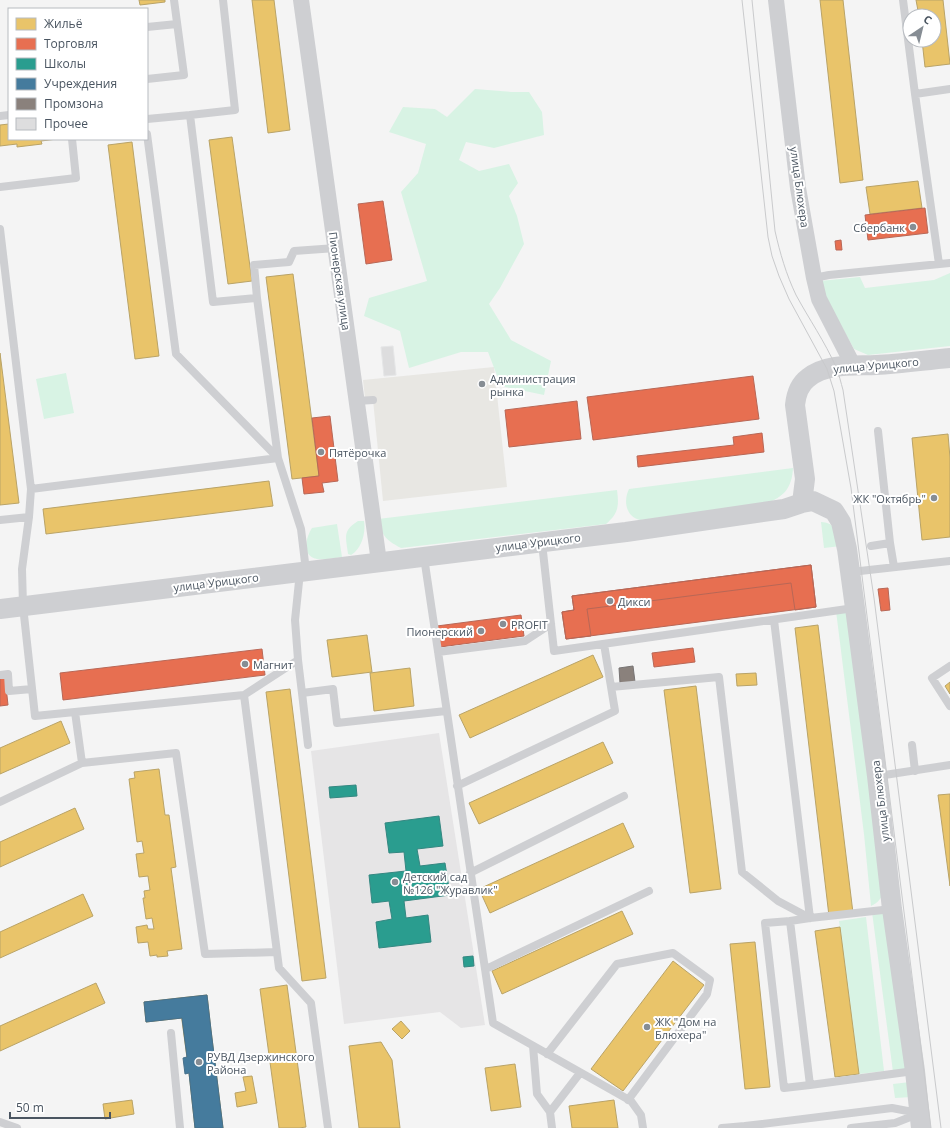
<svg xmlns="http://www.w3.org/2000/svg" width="950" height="1128" font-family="'Open Sans',sans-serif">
  <rect width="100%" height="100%" fill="#f4f4f4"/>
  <path fill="#e8e7e3" d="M 494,367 L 507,487 L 383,501 L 373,400 L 365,398 L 363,380 Z"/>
  <path fill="#e6e5e6" d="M 439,733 L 485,1025 L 461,1028 L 440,1012 L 344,1024 L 311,751 Z"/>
  <path fill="#d8f3e4" d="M 475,89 L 512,92 L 529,92 L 542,112 L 544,135 L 494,148 L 466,142 L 459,160 L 479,171 L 509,164 L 518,183 L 509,196 L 517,216 L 524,244 L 500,288 L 489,304 L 511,340 L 551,361 L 544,395 L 501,386 L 488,352 L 461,352 L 409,368 L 400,331 L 364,316 L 369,298 L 427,281 L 401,192 L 418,173 L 426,144 L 389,132 L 403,107 L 435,109 L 447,117 Z
    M 950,273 L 950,346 L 868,355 L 854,349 L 825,296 L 820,281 L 860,277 L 865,288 L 934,280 Z
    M 66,373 L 74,413 L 44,419 L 36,379 Z
    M 793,468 C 792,488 784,497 765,504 L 640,520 C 626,517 623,501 629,489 Z
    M 617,490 C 619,505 619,513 606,524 L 401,548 C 384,539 383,536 378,519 Z
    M 358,521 L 364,521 C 366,532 362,549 351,555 L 348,554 C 346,537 342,531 358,521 Z
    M 821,522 C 837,523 836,533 841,546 L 824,548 Z
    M 337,524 L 342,557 C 334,558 324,560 317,559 C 301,556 306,537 312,528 Z
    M 848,609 L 884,893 C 880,899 878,903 871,906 L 864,834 L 836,611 Z
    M 888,910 L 909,1070 L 893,1072 L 872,912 Z
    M 866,917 L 884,1071 L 859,1074 L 839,921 Z
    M 910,1082 L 912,1097 L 895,1098 L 893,1084 Z"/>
  <path fill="#e9c46a" stroke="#b9a367" d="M 139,0 L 165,0 L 165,2 L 140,5 Z
    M 252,0 L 274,0 L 290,130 L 268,133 Z
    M 820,0 L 843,0 L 863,180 L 840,183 Z
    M 916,0 L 943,0 L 950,64 L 925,67 L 922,40 L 934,40 L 934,16 L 919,16 Z
    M 9,124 L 9,139 L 57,139 L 41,141 L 42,144 L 17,147 L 17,144 L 0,146 L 0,125 Z
    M 232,137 L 252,281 L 228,284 L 209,140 Z
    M 132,142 L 159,356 L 135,359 L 108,145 Z
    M 918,181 L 922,208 L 870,214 L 866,187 Z
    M 293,274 L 319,476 L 292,479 L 266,277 Z
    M 0,353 L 19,503 L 0,505 Z
    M 948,434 L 950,458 L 950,537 L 922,540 L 912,438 Z
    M 269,481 L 273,506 L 46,534 L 43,509 Z
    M 818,625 L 853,913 L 829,916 L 795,628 Z
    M 367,635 L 372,672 L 332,677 L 327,640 Z
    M 593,655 L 603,677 L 470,738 L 459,715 Z
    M 410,668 L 414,706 L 374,711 L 370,673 Z
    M 756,673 L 757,685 L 737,686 L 736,674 Z
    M 950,682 L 950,694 L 945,686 Z
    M 696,686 L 721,889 L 690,893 L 664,690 Z
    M 290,689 L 326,978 L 302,981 L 266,692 Z
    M 61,721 L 70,743 L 0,774 L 0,748 Z
    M 603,742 L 613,763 L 479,824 L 469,803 Z
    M 159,769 L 165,815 L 169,815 L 176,867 L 171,868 L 182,949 L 167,951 L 168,956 L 157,957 L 157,955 L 150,956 L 148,942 L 138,943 L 136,927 L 147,925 L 148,929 L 154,929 L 152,918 L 146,919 L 143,898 L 145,898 L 144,891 L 150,890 L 148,876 L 139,877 L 136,854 L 144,853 L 142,841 L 137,842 L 129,779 L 135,778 L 134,772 Z
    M 950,794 L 950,886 L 938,795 Z
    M 75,808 L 84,829 L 0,867 L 0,842 Z
    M 623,823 L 634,847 L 490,913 L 479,889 Z
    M 83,894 L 93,916 L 0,958 L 0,932 Z
    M 622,911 L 633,934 L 502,994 L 492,971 Z
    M 840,927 L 859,1074 L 835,1077 L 815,931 Z
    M 755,942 L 770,1087 L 745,1089 L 730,944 Z
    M 673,961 L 704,985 L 623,1091 L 591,1069 Z
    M 96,983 L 105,1003 L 0,1051 L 0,1026 Z
    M 287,985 L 306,1127 L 299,1128 L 279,1128 L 260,989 Z
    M 207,995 L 211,1030 L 223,1128 L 195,1128 L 189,1073 L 179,998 Z
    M 179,998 L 182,1018 L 146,1022 L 144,1002 Z
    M 401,1021 L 410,1031 L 402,1039 L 392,1029 Z
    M 381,1042 L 392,1060 L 400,1128 L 359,1128 L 349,1046 Z
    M 515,1064 L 521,1107 L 491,1111 L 485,1068 Z
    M 252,1076 L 257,1103 L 237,1107 L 235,1093 L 246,1091 L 243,1077 Z
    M 132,1100 L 134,1114 L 105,1119 L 103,1104 Z
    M 614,1100 L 618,1128 L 572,1128 L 569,1106 Z"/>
  <path fill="#e76f51" stroke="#b86756" d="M 383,201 L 392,260 L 366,264 L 358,204 Z
    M 925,208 L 928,233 L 868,240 L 865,215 Z
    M 841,240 L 842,250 L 836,250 L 835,241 Z
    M 753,376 L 759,419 L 593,440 L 587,397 Z
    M 577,401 L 581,439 L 509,447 L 505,410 Z
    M 330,416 L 338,481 L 322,483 L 324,492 L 304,494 L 302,478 L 319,476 L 312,418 Z
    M 762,433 L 764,452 L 638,467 L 637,456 L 734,445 L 733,437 Z
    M 811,565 L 816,607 L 795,610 L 791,583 L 587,609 L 591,636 L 566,639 L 562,612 L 574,610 L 572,596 Z
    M 811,565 L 816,607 L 566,639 L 562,612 L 574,610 L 572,596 Z
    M 888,588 L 890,610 L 881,611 L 878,589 Z
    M 521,615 L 524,636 L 440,647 L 437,626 Z
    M 693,648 L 695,662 L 654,667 L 652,653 Z
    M 262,649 L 265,675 L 63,700 L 60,673 Z
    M 0,677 L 5,677 L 8,705 L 0,706 Z"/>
  <path fill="#2a9d8f" stroke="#348781" d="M 356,785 L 357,796 L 330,798 L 329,787 Z
    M 439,816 L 443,846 L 417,849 L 420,866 L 445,863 L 450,895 L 404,901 L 406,918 L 428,915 L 431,942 L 379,948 L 376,922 L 392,919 L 389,901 L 372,903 L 369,875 L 406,871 L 404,852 L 389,853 L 385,823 Z
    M 473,956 L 474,966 L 464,967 L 463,957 Z"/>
  <path fill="#457b9d" stroke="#46708b" d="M 207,995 L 211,1030 L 223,1128 L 195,1128 L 189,1073 L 185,1074 L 183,1058 L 187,1057 L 182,1018 L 146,1022 L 144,1002 Z"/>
  <path fill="#8a817c" stroke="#777474" d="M 633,666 L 635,682 L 620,683 L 619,668 Z"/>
  <path fill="#ddddde" stroke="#e5e6e7" d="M 393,346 L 396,375 L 384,376 L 381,347 Z"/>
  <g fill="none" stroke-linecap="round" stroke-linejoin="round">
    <path stroke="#cecfd2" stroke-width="8" d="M 223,0 L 235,110 L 190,115 L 213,302 L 257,298 L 278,458 L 301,529 L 306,571
      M 903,0 L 915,94 L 939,264
      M 147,27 L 177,24
      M 147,79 L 184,75 L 174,0
      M 915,94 L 950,89
      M 0,116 L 9,115
      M 147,119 L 190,115
      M 0,187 L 76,178 L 72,139
      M 0,229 L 31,489 L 29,517 L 22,569 L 23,606 L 35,716 L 244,695
      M 814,278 L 829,275 L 950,263
      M 257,298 L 254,265 L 289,262 L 294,251 L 336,248
      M 357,401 L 373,400
      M 31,489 L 278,458 L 176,354 L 147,134
      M 0,520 L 29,517
      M 542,543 L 554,651 L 854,608
      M 890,543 L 894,567
      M 871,546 L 890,543 L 878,431
      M 424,557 L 493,1023 L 631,1101 L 641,1115 L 643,1128
      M 300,572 L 295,620 L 298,660 L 244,695 L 279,968 L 311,1003 L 328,1128
      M 851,572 L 950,561
      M 774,620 L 810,918 L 892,909
      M 438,652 L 525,641 L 551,624
      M 298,660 L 302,693
      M 950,666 L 932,678 L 950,706
      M 0,675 L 8,674 L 9,691 L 32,689
      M 611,687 L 719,677 L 742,872 L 778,901 L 810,918
      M 75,712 L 82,763
      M 308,745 L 302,693 L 333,689 L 337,723 L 446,711
      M 912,745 L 915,771
      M 878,776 L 950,765
      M 457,786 L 615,711 L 604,644
      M 0,802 L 82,763 L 176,753 L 205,954 L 277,952
      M 470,873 L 624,796
      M 810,918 L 790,921 L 810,1085 L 914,1071
      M 790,921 L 765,923 L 784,1088 L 810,1085
      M 486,969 L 649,891
      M 171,1033 L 180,1128
      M 533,1046 L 537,1094 L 550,1112 L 552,1128
      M 547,1054 L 617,964 L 673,953 L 710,980 L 707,994 L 628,1100
      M 550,1112 L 580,1073
      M 0,1122 L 17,1128
      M 722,1128 L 745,1126
      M 745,1128 L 745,1126 L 892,1108 L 918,1113
      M 851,1128 L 895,1123 L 918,1114"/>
    <path stroke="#cecfd2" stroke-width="16" d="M 301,0 L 379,562
      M 776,0 L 798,188 L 814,278 L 819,299 L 853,365"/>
    <path stroke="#cecfd2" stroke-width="20" d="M 802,503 L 805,479 L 795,405 C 796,395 800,384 808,378 C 826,363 854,366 876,365 C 901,364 926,360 950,358
      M 0,609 L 626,532 L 784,509 L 802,503 L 813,501 L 834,511 L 841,522 L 847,549 L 855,608 L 877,776 L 892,909 L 915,1071 L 921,1128"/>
    <path stroke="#c9cacc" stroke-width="1" d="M 742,0 L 768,237 L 772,256 L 779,276 L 789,299 L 827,369 L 834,391 L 851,488 L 931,1128
      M 752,0 L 775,231 C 780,253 786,274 796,295 C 809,319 825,342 836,367 C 839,374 841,383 843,390 L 874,598 L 941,1128"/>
  </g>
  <g fill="#868d94" stroke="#fff" stroke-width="1.5">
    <circle cx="913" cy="227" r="4"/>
    <circle cx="482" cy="384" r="4"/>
    <circle cx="321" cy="452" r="4"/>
    <circle cx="934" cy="498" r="4"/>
    <circle cx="610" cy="601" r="4"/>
    <circle cx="503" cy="624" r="4"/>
    <circle cx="481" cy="631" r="4"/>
    <circle cx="245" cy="664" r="4"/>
    <circle cx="395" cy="882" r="4"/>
    <circle cx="647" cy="1027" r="4"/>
    <circle cx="199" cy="1062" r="4"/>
  </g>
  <g text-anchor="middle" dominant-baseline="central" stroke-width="4" stroke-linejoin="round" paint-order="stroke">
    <g font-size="11" fill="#4a5561" stroke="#fff">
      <text transform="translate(800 187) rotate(82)">улица Блюхера</text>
      <text transform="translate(340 281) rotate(82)">Пионерская улица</text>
      <text transform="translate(876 365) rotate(-5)">улица Урицкого</text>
      <text transform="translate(538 542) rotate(-7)">улица Урицкого</text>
      <text transform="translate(216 582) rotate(-7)">улица Урицкого</text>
      <text transform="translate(880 801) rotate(-97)">улица Блюхера</text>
    </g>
    <g font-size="11" fill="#4a5561" stroke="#fff" text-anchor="start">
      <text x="905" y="227" text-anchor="end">Сбербанк</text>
      <text x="490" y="378">Администрация<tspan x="490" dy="13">рынка</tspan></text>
      <text x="329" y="452">Пятёрочка</text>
      <text x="926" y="498" text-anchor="end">ЖК "Октябрь"</text>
      <text x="618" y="601">Дикси</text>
      <text x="511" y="624">PROFIT</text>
      <text x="473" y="631" text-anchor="end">Пионерский</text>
      <text x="253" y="664">Магнит</text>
      <text x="403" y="876">Детский сад<tspan x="403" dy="13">№126 "Журавлик"</tspan></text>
      <text x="655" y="1021">ЖК "Дом на<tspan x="655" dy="13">Блюхера"</tspan></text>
      <text x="207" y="1056">РУВД Дзержинского<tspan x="207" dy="13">Района</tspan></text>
    </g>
  </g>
  <rect x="8" y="8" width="140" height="132" fill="#ffffff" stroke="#b7bbc0"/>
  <rect x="16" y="18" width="20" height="12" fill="#e9c46a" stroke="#b7bbc0"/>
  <text x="44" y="28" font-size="12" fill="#4a5561">Жильё</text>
  <rect x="16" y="38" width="20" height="12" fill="#e76f51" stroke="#b7bbc0"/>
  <text x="44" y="48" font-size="12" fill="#4a5561">Торговля</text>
  <rect x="16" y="58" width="20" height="12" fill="#2a9d8f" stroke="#b7bbc0"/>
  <text x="44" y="68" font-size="12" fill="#4a5561">Школы</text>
  <rect x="16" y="78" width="20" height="12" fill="#457b9d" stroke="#b7bbc0"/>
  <text x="44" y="88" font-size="12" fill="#4a5561">Учреждения</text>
  <rect x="16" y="98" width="20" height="12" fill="#8a817c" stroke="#b7bbc0"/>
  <text x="44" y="108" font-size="12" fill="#4a5561">Промзона</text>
  <rect x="16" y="118" width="20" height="12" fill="#ddddde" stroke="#b7bbc0"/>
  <text x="44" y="128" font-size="12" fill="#4a5561">Прочее</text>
  <g transform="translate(922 28) rotate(35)"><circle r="19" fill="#ffffff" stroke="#b7bbc0"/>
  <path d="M0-3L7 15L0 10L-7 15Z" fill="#868d94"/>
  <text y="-6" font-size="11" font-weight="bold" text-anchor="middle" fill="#4a5561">С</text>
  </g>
  <path d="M10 1112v6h100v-6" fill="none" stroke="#4a5561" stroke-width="2"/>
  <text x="16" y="1112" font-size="12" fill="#4a5561" stroke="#ffffff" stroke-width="3" paint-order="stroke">50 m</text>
</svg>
